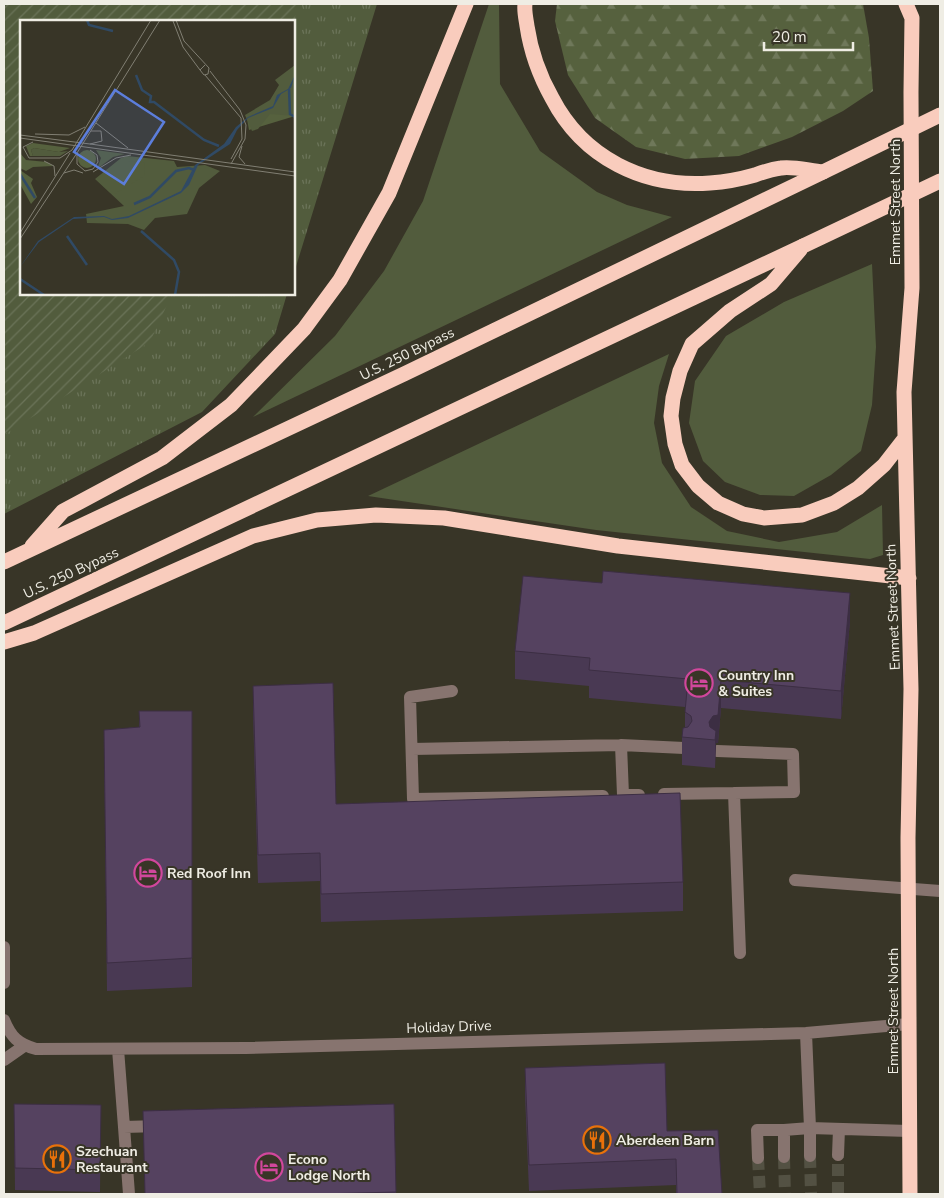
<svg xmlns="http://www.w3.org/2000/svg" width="944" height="1198" font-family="'Nunito Sans',sans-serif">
  <defs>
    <pattern id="forest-firs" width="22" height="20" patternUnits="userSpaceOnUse" patternTransform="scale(1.25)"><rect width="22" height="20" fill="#56613e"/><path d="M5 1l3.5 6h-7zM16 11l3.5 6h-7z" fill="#6f785a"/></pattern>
    <pattern id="park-tufts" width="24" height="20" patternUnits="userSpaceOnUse" patternTransform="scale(1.25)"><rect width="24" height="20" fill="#525c3d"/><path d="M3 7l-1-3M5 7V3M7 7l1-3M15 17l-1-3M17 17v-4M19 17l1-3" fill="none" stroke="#6b7459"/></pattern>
    <pattern id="garden-furrows" width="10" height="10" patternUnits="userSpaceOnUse" patternTransform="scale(1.25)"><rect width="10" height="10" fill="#525c3d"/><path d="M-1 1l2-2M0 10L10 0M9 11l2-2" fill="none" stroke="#6b7459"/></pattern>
  </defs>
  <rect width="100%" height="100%" fill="#383527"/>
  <path fill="#525c3d" d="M 489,4 L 499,4 L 500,84 L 540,151 L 597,192 L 627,205 L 672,217 L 253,417 L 335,336 L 384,271 L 423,201 Z
    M 872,264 L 876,347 L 872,405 L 861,451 L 831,475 L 794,496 L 760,495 L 725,482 L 703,461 L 689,423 L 695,381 L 726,336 L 784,302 Z
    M 669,354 L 659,386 L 654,423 L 662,463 L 691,507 L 727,531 L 779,542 L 837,532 L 882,505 L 883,555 L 870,559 L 596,530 L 368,496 Z"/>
  <path fill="url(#forest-firs)" d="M 557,4 L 863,4 L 869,38 L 873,91 L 843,111 L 792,137 L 739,156 L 685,159 L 636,147 L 595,118 L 568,75 L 555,21 Z"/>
  <path fill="url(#park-tufts)" d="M 4,4 L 377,4 L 294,273 L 294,21 L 21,21 L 21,294 L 287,294 L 275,334 L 202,412 L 4,514 Z"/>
  <path fill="url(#garden-furrows)" d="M 4,4 L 301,4 L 293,21 L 21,21 L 21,294 L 172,294 L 150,342 L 4,435 Z"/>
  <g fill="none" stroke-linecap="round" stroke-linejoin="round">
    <path stroke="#535143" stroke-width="12" stroke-dasharray="12 6" stroke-linecap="butt" d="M 810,1156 L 811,1194
      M 784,1157 L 785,1194
      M 758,1158 L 760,1194
      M 838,1194 L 838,1155"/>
    <path stroke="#87746f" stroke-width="12" d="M 452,691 L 410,697 L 413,799 L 603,796
      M 412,749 L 621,745
      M 717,751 L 793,754 L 794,792 L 734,793 L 740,953
      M 664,794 L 734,793
      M 639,795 L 623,795 L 621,745 L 684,748
      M 795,880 L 940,891
      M 4,947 L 4,983
      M 4,1020 C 11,1037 18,1044 36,1049 L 246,1048 L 806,1033 L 909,1024
      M 806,1033 L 810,1128 L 909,1131
      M 118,1049 L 124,1127 L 159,1126
      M 4,1060 L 24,1046
      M 124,1127 L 129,1194
      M 838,1155 L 839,1129
      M 784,1157 L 784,1130 L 810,1128 L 810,1156
      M 758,1158 L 757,1130 L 784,1130"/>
    <path stroke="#f9ccbd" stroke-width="15" d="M 525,4 C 524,11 526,19 527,26 C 531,53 539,75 552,98 C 583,158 644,188 710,183 C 725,182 741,179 755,175 C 763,172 772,169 781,168 C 794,166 810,171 823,172
      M 906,4 L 912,18 L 911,92 L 912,288 L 904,392 L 911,689 L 908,838 L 910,1194
      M 800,250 L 771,284 L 730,311 L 692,344 L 680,371 L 673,398 L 671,416 L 675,444 L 682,465 L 698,486 L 718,503 L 743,514 L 764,518 L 802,515 L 834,503 L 858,488 L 884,465 L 905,438
      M 32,546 L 63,511 L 162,458 L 231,405 L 304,329 L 340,280 L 389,193 L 466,4
      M 4,562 L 404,374 L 823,172
      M 4,623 L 803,246
      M 4,642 L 34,633 L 253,536 L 317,520 L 376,515 L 444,518 L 618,546 L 909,578"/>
    <path stroke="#f9ccbd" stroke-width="15" d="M 823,172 L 940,115
      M 803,246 L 940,181"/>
  </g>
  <path fill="#493953" d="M 850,621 L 841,719 L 721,708 L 718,743 L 716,743 L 715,768 L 682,765 L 682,737 L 685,728 L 685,707 L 589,698 L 589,686 L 515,679 L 515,651 Z
    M 253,686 L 336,804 L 683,882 L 683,911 L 321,922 L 320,881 L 258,883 L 253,714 Z
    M 139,711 L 192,711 L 192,987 L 107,991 L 104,730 L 139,727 Z
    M 525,1068 L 667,1131 L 722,1194 L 676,1194 L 676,1185 L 529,1191 L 525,1095 Z
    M 14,1104 L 101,1105 L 100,1192 L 15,1190 Z
    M 394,1104 L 396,1194 L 145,1194 L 143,1111 Z"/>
  <path fill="#3c2e43" d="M 850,593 L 850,621 L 841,719 L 841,691 Z
    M 721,680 L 721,708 L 718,743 L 716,743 L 715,768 L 715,740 L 709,739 L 709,722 Z"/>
  <path fill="#554260" stroke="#3c2e43" d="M 603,571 L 850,593 L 841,691 L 721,680 L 718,715 L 713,716 L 709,722 L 710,727 L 716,731 L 715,740 L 682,737 L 683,728 L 688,727 L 692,721 L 691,716 L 685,712 L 688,679 L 589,670 L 590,658 L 515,651 L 523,576 L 602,583 Z
    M 333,683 L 336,804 L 680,793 L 683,882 L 321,894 L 320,853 L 258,855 L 253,686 Z
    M 139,711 L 192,711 L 192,958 L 107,963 L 104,730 L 140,727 Z
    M 665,1063 L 667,1131 L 718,1130 L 722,1194 L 677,1194 L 676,1159 L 529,1165 L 525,1068 Z
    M 14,1104 L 101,1105 L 100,1170 L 15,1168 Z
    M 394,1104 L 396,1192 L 319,1194 L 145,1194 L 143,1111 Z"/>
  <defs>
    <g id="hotel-ring" transform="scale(1.4375)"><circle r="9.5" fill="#383527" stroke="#d1479c" stroke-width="1.5"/><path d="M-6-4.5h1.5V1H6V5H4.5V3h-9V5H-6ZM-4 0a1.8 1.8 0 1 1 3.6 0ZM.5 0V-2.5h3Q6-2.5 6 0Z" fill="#d1479c"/></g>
    <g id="restaurant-ring" transform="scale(1.4375)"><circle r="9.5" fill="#383527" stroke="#e8710a" stroke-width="1.5"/><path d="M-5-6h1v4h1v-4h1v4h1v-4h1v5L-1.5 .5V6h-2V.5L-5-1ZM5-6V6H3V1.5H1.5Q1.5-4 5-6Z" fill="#e8710a"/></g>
  </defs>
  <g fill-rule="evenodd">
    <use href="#hotel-ring" x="699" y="683"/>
    <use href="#hotel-ring" x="148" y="873"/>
    <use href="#restaurant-ring" x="597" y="1140"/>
    <use href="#restaurant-ring" x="57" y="1159"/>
    <use href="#hotel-ring" x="269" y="1167"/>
  </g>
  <g text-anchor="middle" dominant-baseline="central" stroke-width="4" stroke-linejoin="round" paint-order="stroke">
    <g font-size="14" fill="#efede4" stroke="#383527">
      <text transform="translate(895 202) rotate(-90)">Emmet Street North</text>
      <text transform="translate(407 354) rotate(-26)">U.S. 250 Bypass</text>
      <text transform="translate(71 573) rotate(-25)">U.S. 250 Bypass</text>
      <text transform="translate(893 607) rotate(-92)">Emmet Street North</text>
      <text transform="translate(893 1011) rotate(-90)">Emmet Street North</text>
      <text transform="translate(449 1027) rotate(-2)">Holiday Drive</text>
    </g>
    <g font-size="14" font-weight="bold" fill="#efede4" stroke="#383527" text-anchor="start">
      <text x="718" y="675">Country Inn<tspan x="718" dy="16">&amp; Suites</tspan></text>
      <text x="167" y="873">Red Roof Inn</text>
      <text x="616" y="1140">Aberdeen Barn</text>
      <text x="76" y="1151">Szechuan<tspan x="76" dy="16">Restaurant</tspan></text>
      <text x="288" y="1159">Econo<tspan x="288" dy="16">Lodge North</tspan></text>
    </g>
  </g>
  <g transform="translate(20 20)">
    <rect width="275" height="275" fill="#383527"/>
    <path d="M 14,128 L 39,132 L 48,131 L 40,136 L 13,136 L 11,130 ZM 76,130 L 105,134 L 93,137 L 77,149 L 81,138 Z" fill="#525c3d"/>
    <path d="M 275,61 L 275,96 L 229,110 L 227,99 L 238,94 ZM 13,123 L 20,124 L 50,128 L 39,132 L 14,128 L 11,130 L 13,136 L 10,136 L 6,126 ZM58 139a9 9 0 1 1 18 0a9 9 0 1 1-18 0ZM 0,133 L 6,140 L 27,142 L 33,146 L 13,147 L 6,151 L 0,148 ZM 0,150 L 13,159 L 11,163 L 17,177 L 11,184 L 0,164 Z" fill="#56613e"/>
    <path d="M 275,45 L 275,96 L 250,94 L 238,109 L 232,111 L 225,95 L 250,80 L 259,65 L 255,60 ZM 107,136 L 154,141 L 157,147 L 185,145 L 200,151 L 179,168 L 167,194 L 135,198 L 124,210 L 108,204 L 67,203 L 66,194 L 104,186 L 75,159 L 101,138 Z" fill="#525c3d"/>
    <path d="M 108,141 L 125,143 L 124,156 L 93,175 L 78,161 Z" fill="#525c3d"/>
    <path d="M 275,55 L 271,68 L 261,74 L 253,88 L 228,98 L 217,110 L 210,124 L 178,145 L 169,165 L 161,173 L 108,198 L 92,200 L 84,197 L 53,199 L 19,222 L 0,247 L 18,221 L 54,197 L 84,196 L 92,199 L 109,196 L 161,171 L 175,145 L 204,124 L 216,107 L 228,97 L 253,86 L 257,75 L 268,69 Z" fill="#304a65"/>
    <path fill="none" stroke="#304a65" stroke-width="2.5" d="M 67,0 L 69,5 L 93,11M 116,55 L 122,70 L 131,76 L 130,82 L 134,82 L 184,120 L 199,126M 269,69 L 270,94 L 275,97M 0,154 L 15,178M 114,184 L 130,177 L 156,151 L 169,148 L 174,150M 121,211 L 154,240 L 159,252 L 155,275M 47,216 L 67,245M 0,259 L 24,275"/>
    <path fill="none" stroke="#817f73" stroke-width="1" d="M 156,0 L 164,21 L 189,48 L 188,54 L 184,55 L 180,50 L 185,45M 153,1 L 163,27 L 180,50M 190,51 L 220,90 L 226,105 L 225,119 L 211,144M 185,55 L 221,98 L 222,119 L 211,139M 76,103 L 108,128M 15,114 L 49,115 L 65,107M 0,115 L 70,124 L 82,121 L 81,111 L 71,111M 0,118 L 275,156M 13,122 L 3,127 L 9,138 L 40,138 L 52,130 L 131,0M 70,124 L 275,152M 222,126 L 219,137 L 225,144M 70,130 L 77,135 L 78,142 L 73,149 L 65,151 L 57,144 L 57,133 L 140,0M 24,141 L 34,146 L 35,156M 73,152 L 96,138 L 111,135M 44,153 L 54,150 L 63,153M 0,213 L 50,133M 0,219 L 57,133"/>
    <path fill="#5c7edc" fill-opacity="0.15" stroke="#5c7edc" stroke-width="2.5" d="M 95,70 L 144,102 L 104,164 L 54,132 Z"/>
    <rect width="275" height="275" fill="none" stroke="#efede4" stroke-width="2.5"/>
  </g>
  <rect width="944" height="1198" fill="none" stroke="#efede4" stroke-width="10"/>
  <path d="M764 42v8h89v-8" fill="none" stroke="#efede4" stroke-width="2.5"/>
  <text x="772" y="42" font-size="15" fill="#efede4" stroke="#383527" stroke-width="4" paint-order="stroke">20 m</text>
</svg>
